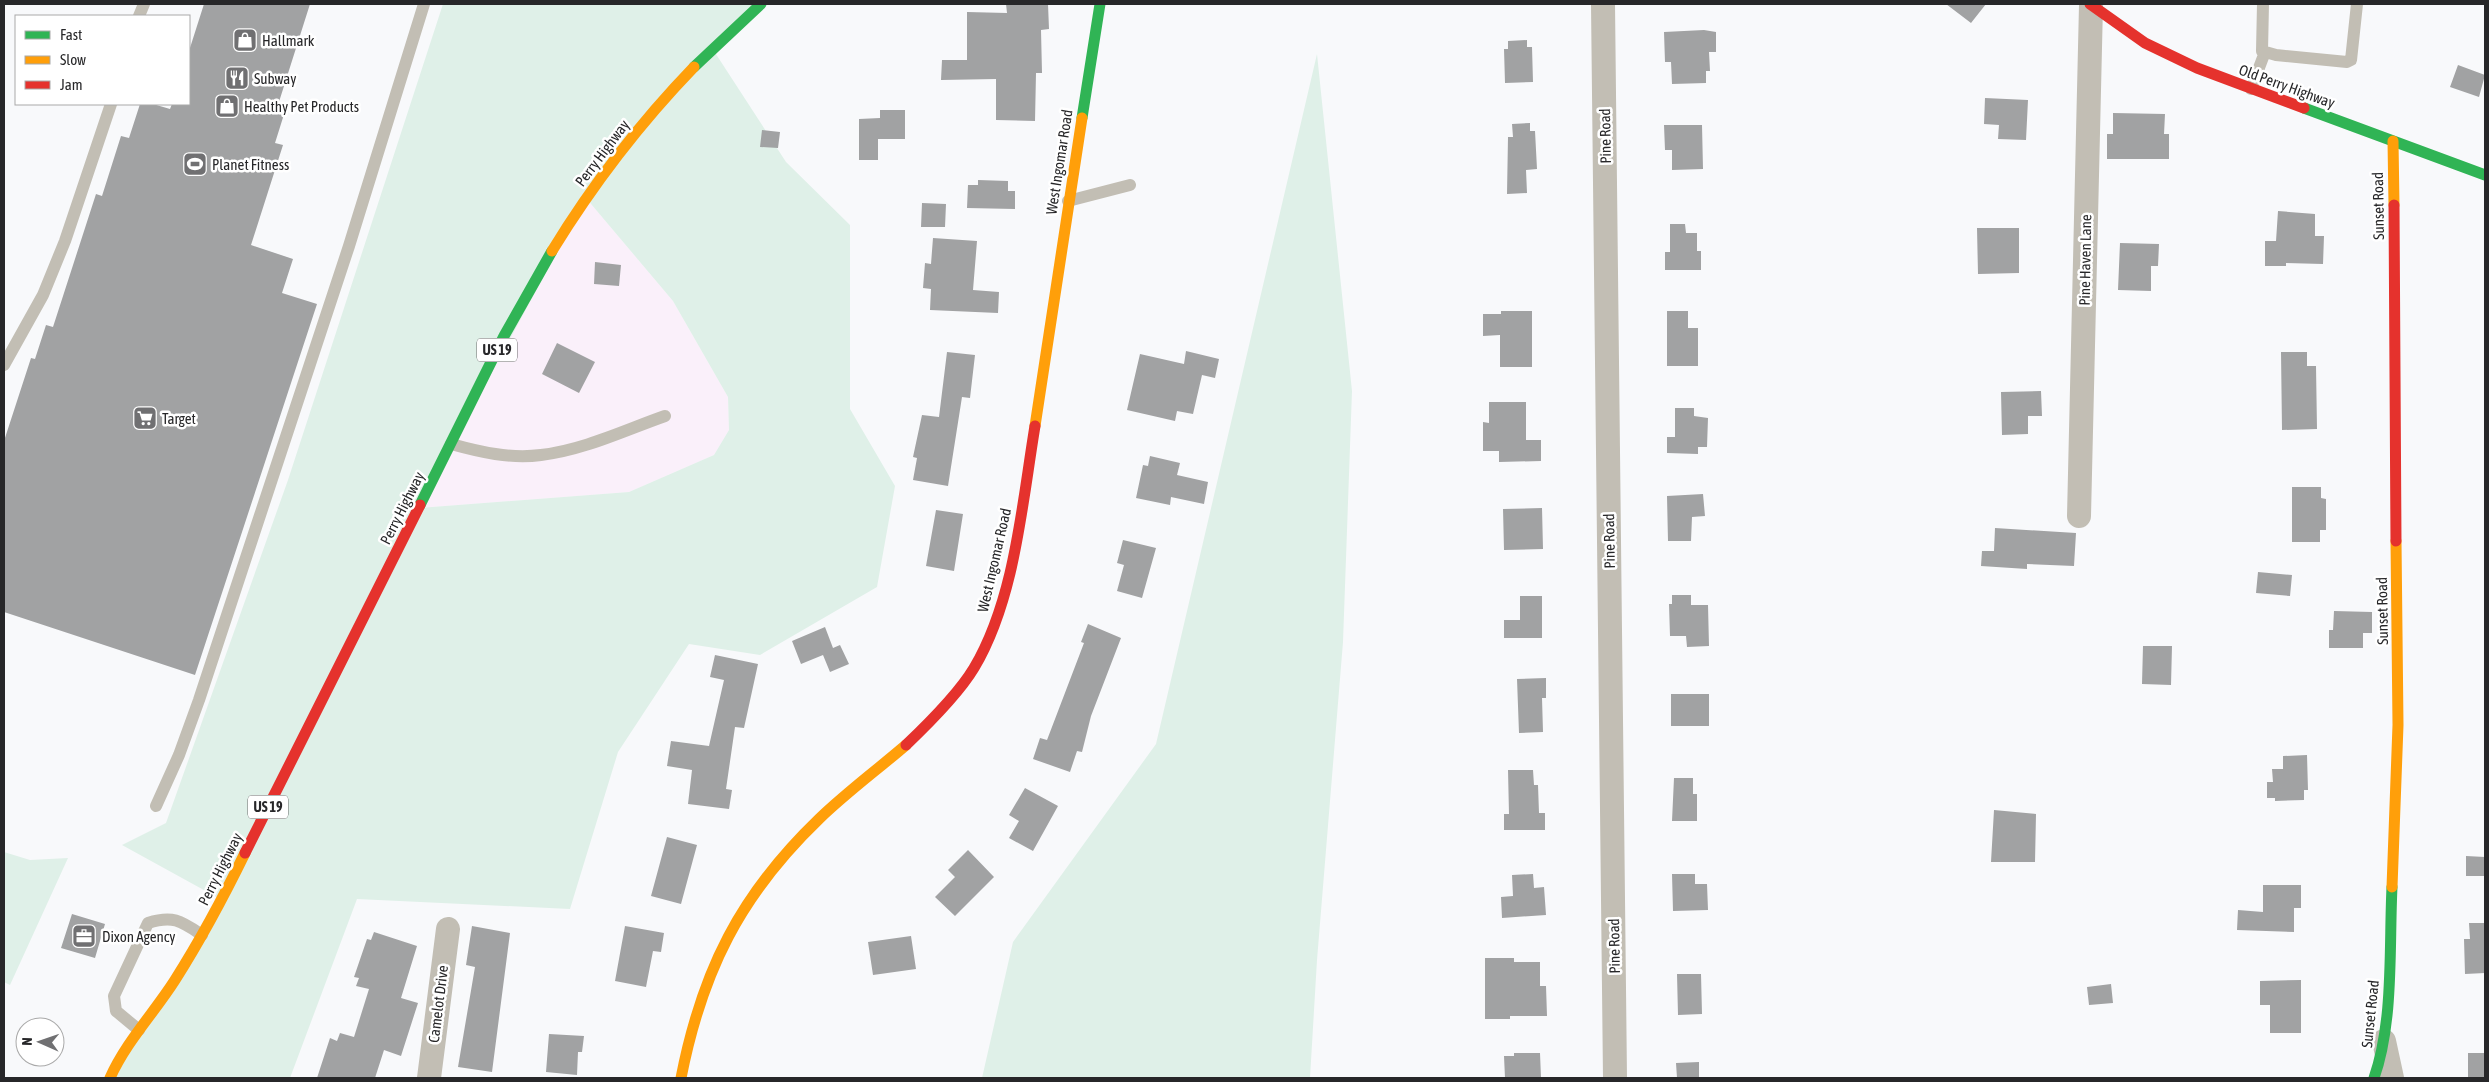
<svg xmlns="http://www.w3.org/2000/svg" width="2489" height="1082" font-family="'Asap Condensed',sans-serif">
  <rect width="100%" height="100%" fill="#f8f9fb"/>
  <path fill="#faf0fa" d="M 586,198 L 673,301 L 728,397 L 729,430 L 714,455 L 629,492 L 418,508 Z"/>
  <path fill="#dff0e8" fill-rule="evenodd" d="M 443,4 L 761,4 L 712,48 L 786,162 L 850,225 L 850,409 L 895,486 L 877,587 L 760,655 L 689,644 L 618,752 L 570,909 L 357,899 L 290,1078 L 110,1078 L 222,900 L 122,845 L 166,823 L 288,480 ZM 586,198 L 673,301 L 728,397 L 729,430 L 714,455 L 629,492 L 419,508 Z
    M 1317,54 L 1352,391 L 1343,642 L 1317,960 L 1310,1078 L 982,1078 L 1013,942 L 1156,744 Z
    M 4,852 L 30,860 L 68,858 L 10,985 L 4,982 Z"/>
  <path fill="#a1a2a3" d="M 204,4 L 310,4 L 278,105 L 286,108 L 275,143 L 283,145 L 251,245 L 293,259 L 282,293 L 317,304 L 195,675 L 4,612 L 4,441 L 31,358 L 35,359 L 46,325 L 53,327 L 96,194 L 102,196 L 121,136 L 129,138 L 140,104 L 153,104 L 170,109 L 172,104 L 189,104 L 189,51 Z
    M 1006,4 L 1048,4 L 1049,29 L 1041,30 L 1042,73 L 1036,73 L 1035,121 L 996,120 L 996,79 L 941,80 L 942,60 L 967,60 L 967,12 L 1007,13 Z
    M 1946,4 L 1986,4 L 1971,23 Z
    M 1704,30 L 1716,32 L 1716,52 L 1709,52 L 1710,71 L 1706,71 L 1706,83 L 1672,84 L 1671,62 L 1665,62 L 1664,32 Z
    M 1527,40 L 1527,47 L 1532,47 L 1533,82 L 1505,83 L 1504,49 L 1508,49 L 1508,41 Z
    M 2458,65 L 2485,75 L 2479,97 L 2450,87 Z
    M 1985,98 L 2028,100 L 2026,140 L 1998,139 L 1999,125 L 1984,124 Z
    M 880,110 L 905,110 L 905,139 L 878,139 L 878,160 L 859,160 L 859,119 L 880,118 Z
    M 2113,113 L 2165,114 L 2164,134 L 2169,134 L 2169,159 L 2107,159 L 2107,134 L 2113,134 Z
    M 1530,123 L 1530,131 L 1535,131 L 1537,169 L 1526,170 L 1527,193 L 1507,194 L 1508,137 L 1513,137 L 1512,124 Z
    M 1664,125 L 1702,125 L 1703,169 L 1672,170 L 1672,150 L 1665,150 Z
    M 762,130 L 780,132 L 778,148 L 760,147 Z
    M 978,180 L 1008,181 L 1008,191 L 1015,191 L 1015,209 L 967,208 L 968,185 L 978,185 Z
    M 922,203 L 946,204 L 945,227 L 921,227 Z
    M 2278,211 L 2315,214 L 2315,236 L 2324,236 L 2323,264 L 2286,263 L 2286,266 L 2265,266 L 2265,241 L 2276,241 Z
    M 1670,224 L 1685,224 L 1686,233 L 1697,233 L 1697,251 L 1701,251 L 1701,270 L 1665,270 L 1665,252 L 1670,252 Z
    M 1977,228 L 2019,228 L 2019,273 L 1978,274 Z
    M 933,238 L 977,241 L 973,290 L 999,292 L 998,313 L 930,310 L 931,289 L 923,288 L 925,263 L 931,264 Z
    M 2120,243 L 2159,244 L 2158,266 L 2151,266 L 2151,291 L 2118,290 Z
    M 595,262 L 621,265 L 619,286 L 594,284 Z
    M 1501,311 L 1532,311 L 1532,367 L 1500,367 L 1500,335 L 1483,336 L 1483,314 L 1501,314 Z
    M 1667,311 L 1688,311 L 1688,328 L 1698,328 L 1698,366 L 1667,366 Z
    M 557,343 L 595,362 L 579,393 L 542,374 Z
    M 1186,351 L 1219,359 L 1215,378 L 1202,375 L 1193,414 L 1177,411 L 1175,421 L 1127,410 L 1140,354 L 1184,364 Z
    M 947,352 L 975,355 L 970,398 L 962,397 L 948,486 L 913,480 L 917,458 L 913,457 L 922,415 L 939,417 Z
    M 2281,352 L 2307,352 L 2307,366 L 2316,366 L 2317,429 L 2282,430 Z
    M 2041,391 L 2042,416 L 2028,416 L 2028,434 L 2002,435 L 2001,392 Z
    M 1489,402 L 1526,402 L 1526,440 L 1541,440 L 1541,461 L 1499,462 L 1499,451 L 1483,451 L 1483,422 L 1489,423 Z
    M 1675,408 L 1694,408 L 1694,416 L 1708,418 L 1707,447 L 1698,447 L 1698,454 L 1667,453 L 1667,437 L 1675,437 Z
    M 1150,456 L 1180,463 L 1177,475 L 1208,482 L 1204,504 L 1171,497 L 1170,505 L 1136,498 L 1143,465 L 1148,466 Z
    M 2292,487 L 2321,487 L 2321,498 L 2326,499 L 2326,530 L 2320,530 L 2320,542 L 2292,542 Z
    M 1703,494 L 1705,516 L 1692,517 L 1691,541 L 1668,541 L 1667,496 Z
    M 1542,508 L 1543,549 L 1504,550 L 1503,509 Z
    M 936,510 L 963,514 L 954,571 L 926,566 Z
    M 1995,528 L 2076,533 L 2074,566 L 2027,564 L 2027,569 L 1981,566 L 1982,551 L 1994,551 Z
    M 1123,540 L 1156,548 L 1142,598 L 1117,591 L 1124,565 L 1117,563 Z
    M 2258,572 L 2292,575 L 2290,596 L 2256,593 Z
    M 1672,595 L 1691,595 L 1691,605 L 1708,605 L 1709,646 L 1687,647 L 1686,636 L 1670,636 L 1669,604 L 1672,604 Z
    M 1520,596 L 1542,596 L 1542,638 L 1504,638 L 1504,620 L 1520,620 Z
    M 2334,611 L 2372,612 L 2372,633 L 2363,633 L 2363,648 L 2329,648 L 2329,630 L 2333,630 Z
    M 1088,624 L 1121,638 L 1091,716 L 1082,752 L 1077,751 L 1070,772 L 1033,759 L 1040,738 L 1047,740 L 1084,643 L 1081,642 Z
    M 825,627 L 833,648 L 840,645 L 849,664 L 830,672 L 823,655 L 801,664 L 792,641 Z
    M 2143,646 L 2172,646 L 2171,685 L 2142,684 Z
    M 715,655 L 758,664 L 744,728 L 735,727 L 726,789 L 732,790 L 729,809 L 688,804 L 692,770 L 667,766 L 671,741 L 709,746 L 724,680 L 710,677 Z
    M 1546,678 L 1546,698 L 1542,698 L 1543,732 L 1519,733 L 1517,679 Z
    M 1671,694 L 1709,694 L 1709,726 L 1671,726 Z
    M 2307,755 L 2308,790 L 2304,790 L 2304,800 L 2275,801 L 2275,798 L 2267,798 L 2267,782 L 2273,782 L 2272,769 L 2283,769 L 2283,756 Z
    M 1508,770 L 1533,770 L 1534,785 L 1538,785 L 1539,813 L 1545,813 L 1545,830 L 1504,830 L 1504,814 L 1509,814 Z
    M 1674,778 L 1693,778 L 1693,794 L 1697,794 L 1697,821 L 1672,821 Z
    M 1025,788 L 1058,806 L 1033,851 L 1009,838 L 1019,821 L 1009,815 Z
    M 1994,810 L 2036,814 L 2035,862 L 1991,862 Z
    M 667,837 L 697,845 L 681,904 L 651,896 Z
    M 968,850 L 994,877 L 955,916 L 935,897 L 955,877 L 948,870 Z
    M 2466,856 L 2485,857 L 2485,876 L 2466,876 Z
    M 1533,874 L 1534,888 L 1544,887 L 1546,915 L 1502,918 L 1501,897 L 1513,896 L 1512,875 Z
    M 1672,874 L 1695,874 L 1695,884 L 1707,884 L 1708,910 L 1673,911 Z
    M 2263,885 L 2301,885 L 2301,908 L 2294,908 L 2294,932 L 2237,930 L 2238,910 L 2263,912 Z
    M 72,914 L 105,924 L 95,958 L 61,948 Z
    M 2469,923 L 2485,923 L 2485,973 L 2465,974 L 2464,939 L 2470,939 Z
    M 472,926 L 510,933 L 492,1072 L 458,1067 L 475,967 L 466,965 Z
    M 625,926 L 664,933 L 661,952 L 653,951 L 646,987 L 615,981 Z
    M 374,932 L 417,946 L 401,998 L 418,1003 L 401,1056 L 384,1050 L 375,1078 L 317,1078 L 330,1038 L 337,1041 L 340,1033 L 354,1037 L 369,989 L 356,986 L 359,978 L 354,977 L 367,939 L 371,940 Z
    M 911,936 L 916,969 L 873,975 L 868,942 Z
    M 1485,958 L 1514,958 L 1514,962 L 1540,962 L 1540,986 L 1546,986 L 1547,1016 L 1510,1016 L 1510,1019 L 1485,1019 Z
    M 1677,974 L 1701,974 L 1702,1014 L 1678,1015 Z
    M 2301,980 L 2301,1033 L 2270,1033 L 2270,1005 L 2260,1005 L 2260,981 Z
    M 2111,984 L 2113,1003 L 2089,1005 L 2087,987 Z
    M 549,1034 L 584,1036 L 582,1052 L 578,1052 L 577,1075 L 546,1072 Z
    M 1514,1053 L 1540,1053 L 1541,1078 L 1505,1078 L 1504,1056 L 1514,1056 Z
    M 2468,1053 L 2485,1053 L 2485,1078 L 2468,1078 Z
    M 1699,1062 L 1699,1078 L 1677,1078 L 1676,1063 Z"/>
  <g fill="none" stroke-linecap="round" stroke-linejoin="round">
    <path stroke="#c2beb4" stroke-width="12" d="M 2263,4 L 2262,51 L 2276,55 L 2347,62 L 2351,60 L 2357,4
      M 139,16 L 144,4
      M 2251,89 L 2265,52
      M 1068,201 L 1130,185
      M 4,365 L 43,295 L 65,241 L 111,104
      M 451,444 C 480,452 510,459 541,455 C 584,450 625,430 665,416
      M 156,806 L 179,755 L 199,700 L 349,246 L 424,4
      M 139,1030 L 116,1011 L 114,996 L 148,923 C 173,915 181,921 202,935"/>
    <path stroke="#c2beb4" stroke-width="24" d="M 1603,4 L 1615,1078
      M 2079,516 L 2091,5
      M 2384,1041 L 2392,1078
      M 429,1078 L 448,929"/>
    <path stroke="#30b455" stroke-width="11" d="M 694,67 L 761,4
      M 2304,108 L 2485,175
      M 1082,118 L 1100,4
      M 420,505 L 504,336 L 552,251
      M 2374,1078 C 2394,1021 2389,947 2392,887"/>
    <path stroke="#ff9f0a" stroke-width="11" d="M 2393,141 L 2394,205
      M 552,251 C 593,184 640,123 694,67
      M 1035,426 L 1082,118
      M 2392,887 L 2398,725 L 2396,541
      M 110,1078 C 126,1042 154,1013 175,980 C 201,939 224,896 245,853
      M 681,1078 C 702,971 740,895 819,819 C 847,792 877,770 906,745"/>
    <path stroke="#e5322d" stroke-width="11" d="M 2090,4 L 2145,43 L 2197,68 L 2304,108
      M 2394,205 L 2396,541
      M 906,745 C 927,725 959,693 974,668 C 1015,599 1022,504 1035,426
      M 245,853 L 420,505"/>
  </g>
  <defs>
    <g id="shop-square" transform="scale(1.25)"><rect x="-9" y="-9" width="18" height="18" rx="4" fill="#707072" stroke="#fff"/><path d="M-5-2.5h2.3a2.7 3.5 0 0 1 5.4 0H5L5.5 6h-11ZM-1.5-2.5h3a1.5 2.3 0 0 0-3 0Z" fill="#fff"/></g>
    <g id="restaurant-square" transform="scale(1.25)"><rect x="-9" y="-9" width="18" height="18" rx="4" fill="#707072" stroke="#fff"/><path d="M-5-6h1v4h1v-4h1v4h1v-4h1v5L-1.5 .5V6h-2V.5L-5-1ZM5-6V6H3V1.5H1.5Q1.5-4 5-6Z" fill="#fff"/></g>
    <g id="stadium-square" transform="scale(1.25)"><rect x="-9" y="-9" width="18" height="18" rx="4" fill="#707072" stroke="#fff"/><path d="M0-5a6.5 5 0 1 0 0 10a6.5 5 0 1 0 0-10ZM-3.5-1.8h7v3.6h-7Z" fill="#fff"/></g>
    <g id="supermarket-square" transform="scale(1.25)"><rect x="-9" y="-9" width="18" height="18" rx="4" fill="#707072" stroke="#fff"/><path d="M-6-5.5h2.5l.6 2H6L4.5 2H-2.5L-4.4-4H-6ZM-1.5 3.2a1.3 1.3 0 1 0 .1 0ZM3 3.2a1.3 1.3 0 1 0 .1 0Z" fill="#fff"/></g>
    <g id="office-square" transform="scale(1.25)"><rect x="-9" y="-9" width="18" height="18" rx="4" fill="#707072" stroke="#fff"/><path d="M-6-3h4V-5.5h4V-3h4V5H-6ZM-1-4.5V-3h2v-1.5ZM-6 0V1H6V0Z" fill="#fff"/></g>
  </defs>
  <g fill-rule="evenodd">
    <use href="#shop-square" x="245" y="40"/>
    <use href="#restaurant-square" x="237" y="78"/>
    <use href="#shop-square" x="227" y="106"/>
    <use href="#stadium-square" x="195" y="164"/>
    <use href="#supermarket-square" x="145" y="418"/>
    <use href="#office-square" x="84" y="936"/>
  </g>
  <g text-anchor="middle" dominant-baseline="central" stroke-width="5" stroke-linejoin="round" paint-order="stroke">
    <g fill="#fff" stroke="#686869" stroke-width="1">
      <rect x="477" y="338.5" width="40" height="23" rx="4"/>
      <rect x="248" y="795.5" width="40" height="23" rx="4"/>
    </g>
    <g font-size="14" font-weight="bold" fill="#272729">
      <text x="497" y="350">US 19</text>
      <text x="268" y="807">US 19</text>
    </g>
    <g font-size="15" fill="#272729" stroke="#fff" text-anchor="start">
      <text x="262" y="40">Hallmark</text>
      <text x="254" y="78">Subway</text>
      <text x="244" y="106">Healthy Pet Products</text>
      <text x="212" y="164">Planet Fitness</text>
      <text x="162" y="418">Target</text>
      <text x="102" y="936">Dixon Agency</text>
    </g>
    <g font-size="15" fill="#272729" stroke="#fff">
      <text transform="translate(2287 86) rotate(20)">Old Perry Highway</text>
      <text transform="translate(1605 136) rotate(-91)">Pine Road</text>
      <text transform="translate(602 153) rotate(-53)">Perry Highway</text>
      <text transform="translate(1059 162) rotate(-81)">West Ingomar Road</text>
      <text transform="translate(2378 206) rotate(-91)">Sunset Road</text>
      <text transform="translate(2085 260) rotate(-89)">Pine Haven Lane</text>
      <text transform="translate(402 508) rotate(-63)">Perry Highway</text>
      <text transform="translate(1609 541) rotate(-91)">Pine Road</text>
      <text transform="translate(994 560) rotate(-77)">West Ingomar Road</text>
      <text transform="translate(2382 611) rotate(-91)">Sunset Road</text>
      <text transform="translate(220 869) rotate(-63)">Perry Highway</text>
      <text transform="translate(1614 946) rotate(-91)">Pine Road</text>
      <text transform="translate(438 1004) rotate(-83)">Camelot Drive</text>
      <text transform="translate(2370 1014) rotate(-84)">Sunset Road</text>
    </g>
  </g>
  <rect width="2489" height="1082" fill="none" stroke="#272729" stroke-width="10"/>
  <rect x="15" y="15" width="175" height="90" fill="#ffffff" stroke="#a9a9a9"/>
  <rect x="25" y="31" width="25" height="8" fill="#30b455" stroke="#a9a9a9"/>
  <text x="60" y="40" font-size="15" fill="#272729">Fast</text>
  <rect x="25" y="56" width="25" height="8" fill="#ff9f0a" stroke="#a9a9a9"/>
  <text x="60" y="65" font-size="15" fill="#272729">Slow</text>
  <rect x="25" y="81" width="25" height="8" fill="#e5322d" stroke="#a9a9a9"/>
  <text x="60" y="90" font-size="15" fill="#272729">Jam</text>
  <g transform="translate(40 1042) rotate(272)"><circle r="24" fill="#ffffff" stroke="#a9a9a9"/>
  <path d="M0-4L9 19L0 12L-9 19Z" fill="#707072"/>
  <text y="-8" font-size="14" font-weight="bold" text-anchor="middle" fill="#272729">N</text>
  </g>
</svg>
